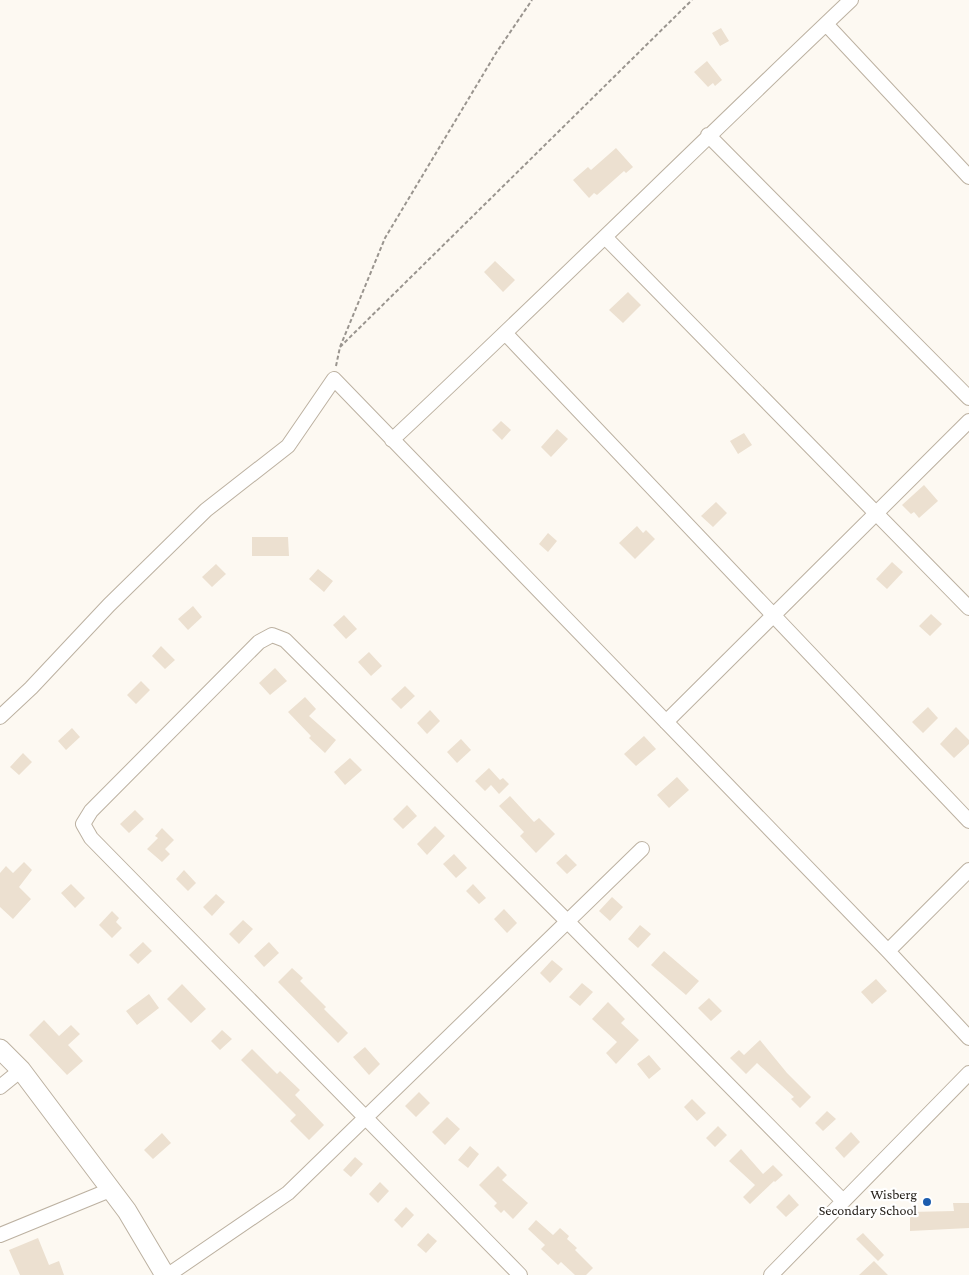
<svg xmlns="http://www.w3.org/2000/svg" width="969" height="1275" font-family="'Crimson Pro',serif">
  <rect width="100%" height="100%" fill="#fdf9f2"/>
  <path fill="#ece0d0" d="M 721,28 L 729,41 L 720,46 L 712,33 Z
    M 707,61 L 722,80 L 715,86 L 713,83 L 708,87 L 694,72 Z
    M 616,148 L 633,167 L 626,173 L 624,171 L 597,195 L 594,193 L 589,198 L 573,180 L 588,167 L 591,170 Z
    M 495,261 L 515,280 L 503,292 L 484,272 Z
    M 628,292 L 641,305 L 623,323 L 609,310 Z
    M 501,421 L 511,430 L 502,440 L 492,430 Z
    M 557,429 L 568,439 L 551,457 L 541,447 Z
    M 744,433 L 752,445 L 738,454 L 730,441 Z
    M 924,485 L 938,501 L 919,518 L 914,512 L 911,514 L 902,505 Z
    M 716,502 L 727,513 L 713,527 L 701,516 Z
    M 637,526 L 643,533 L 646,530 L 655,539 L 635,559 L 619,543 Z
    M 548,533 L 557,541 L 548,552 L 539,544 Z
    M 252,537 L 288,537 L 289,556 L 252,556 Z
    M 892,562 L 903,572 L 887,589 L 876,579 Z
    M 216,564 L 226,574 L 212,587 L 202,577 Z
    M 318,569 L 333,581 L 324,592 L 309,579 Z
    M 193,606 L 202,617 L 188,630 L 178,619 Z
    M 931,614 L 942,624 L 930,636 L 919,626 Z
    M 344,615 L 357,629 L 346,639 L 333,625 Z
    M 161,646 L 175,660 L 165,669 L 152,656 Z
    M 369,652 L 382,666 L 371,676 L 358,662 Z
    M 275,668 L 287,681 L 270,695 L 259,683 Z
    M 141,681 L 150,690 L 136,704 L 127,695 Z
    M 405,686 L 415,696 L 401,709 L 391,699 Z
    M 305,697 L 316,709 L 309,716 L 336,740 L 325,753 L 309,738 L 311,736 L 288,712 Z
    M 928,707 L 938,718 L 923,733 L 912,722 Z
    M 430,710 L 440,721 L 427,734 L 417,723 Z
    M 956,727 L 969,740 L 969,744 L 954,758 L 940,744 Z
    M 72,728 L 80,737 L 66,750 L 58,741 Z
    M 644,736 L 656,749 L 636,766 L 624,754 Z
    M 461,739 L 471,750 L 457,763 L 447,752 Z
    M 23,753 L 32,762 L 19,775 L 10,767 Z
    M 350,758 L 362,770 L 345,785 L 334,772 Z
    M 489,768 L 500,780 L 503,778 L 509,784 L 499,794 L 491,785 L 485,791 L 475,781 Z
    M 677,777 L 689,790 L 669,808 L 657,795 Z
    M 510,796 L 534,822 L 539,818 L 555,834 L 536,853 L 520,836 L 524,832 L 499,806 Z
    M 407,805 L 417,816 L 403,829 L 393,819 Z
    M 135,810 L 144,819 L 129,833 L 120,824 Z
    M 435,826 L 445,836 L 427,855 L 417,844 Z
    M 162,828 L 174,840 L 165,849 L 170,854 L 162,862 L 147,849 L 158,838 L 155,836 Z
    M 454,854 L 467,868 L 456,878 L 443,864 Z
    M 566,854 L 577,865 L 567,874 L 556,863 Z
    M 24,862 L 32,870 L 19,887 L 31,899 L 13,919 L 0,907 L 0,873 L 6,866 L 13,873 Z
    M 184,870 L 196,883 L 188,891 L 176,879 Z
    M 71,884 L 85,898 L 75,908 L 61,893 Z
    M 473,884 L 486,898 L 479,904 L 466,891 Z
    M 216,894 L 225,902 L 212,916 L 203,907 Z
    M 612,897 L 623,907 L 610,921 L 599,911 Z
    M 504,909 L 517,923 L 507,933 L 494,919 Z
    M 112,911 L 119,918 L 116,922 L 122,928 L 112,938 L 99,925 Z
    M 243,920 L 253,929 L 239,944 L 229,934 Z
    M 640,925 L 651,934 L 638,948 L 628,939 Z
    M 143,942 L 152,951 L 138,964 L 129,955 Z
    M 269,942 L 279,953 L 264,967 L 254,956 Z
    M 664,951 L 699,981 L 686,995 L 651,965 Z
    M 552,960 L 563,969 L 550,983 L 540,973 Z
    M 292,968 L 303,978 L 300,981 L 326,1007 L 324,1009 L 348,1033 L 338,1043 L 278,982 Z
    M 876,979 L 887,991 L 872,1004 L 861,992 Z
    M 582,983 L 593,992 L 580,1006 L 569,997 Z
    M 182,984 L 206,1009 L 191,1023 L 167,999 Z
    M 149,994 L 159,1008 L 137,1025 L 126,1011 Z
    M 709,998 L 722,1011 L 711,1021 L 698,1008 Z
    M 608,1002 L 625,1019 L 621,1023 L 639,1040 L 616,1064 L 606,1053 L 617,1042 L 592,1019 Z
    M 44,1020 L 59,1036 L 71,1025 L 80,1034 L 68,1045 L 83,1061 L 67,1075 L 29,1035 Z
    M 222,1030 L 232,1039 L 220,1050 L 211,1041 Z
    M 760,1040 L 787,1073 L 811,1097 L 800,1108 L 791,1099 L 794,1097 L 757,1063 L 746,1074 L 730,1058 L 739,1050 L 744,1055 Z
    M 365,1047 L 380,1064 L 369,1075 L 353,1057 Z
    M 252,1049 L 277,1074 L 280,1071 L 300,1090 L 295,1095 L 324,1125 L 309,1140 L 290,1121 L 296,1115 L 241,1060 Z
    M 649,1055 L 661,1069 L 649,1079 L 637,1064 Z
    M 419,1092 L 430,1103 L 416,1117 L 405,1106 Z
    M 692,1099 L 706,1113 L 697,1121 L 684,1107 Z
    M 827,1111 L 836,1119 L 823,1131 L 815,1123 Z
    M 447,1117 L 460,1129 L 445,1145 L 432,1132 Z
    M 718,1126 L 727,1135 L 715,1147 L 706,1138 Z
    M 851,1132 L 860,1142 L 844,1158 L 835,1148 Z
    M 162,1133 L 171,1143 L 153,1159 L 144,1150 Z
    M 470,1146 L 479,1154 L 468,1168 L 458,1160 Z
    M 741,1149 L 763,1174 L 773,1165 L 783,1175 L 775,1182 L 774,1181 L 750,1204 L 743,1197 L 755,1185 L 729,1161 Z
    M 355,1157 L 363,1164 L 351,1177 L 343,1170 Z
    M 498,1166 L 507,1175 L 502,1180 L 528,1203 L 513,1219 L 504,1210 L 501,1213 L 494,1206 L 497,1203 L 479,1185 Z
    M 380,1182 L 389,1191 L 378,1203 L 369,1194 Z
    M 789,1194 L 799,1205 L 786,1217 L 776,1207 Z
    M 953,1203 L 969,1203 L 969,1228 L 910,1231 L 910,1212 L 954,1211 Z
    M 406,1207 L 414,1215 L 402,1228 L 394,1220 Z
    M 536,1220 L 553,1235 L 560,1228 L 569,1236 L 567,1239 L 577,1248 L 575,1250 L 593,1268 L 586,1275 L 575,1275 L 561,1262 L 558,1265 L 541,1249 L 545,1245 L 528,1229 Z
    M 428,1233 L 437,1241 L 426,1253 L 417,1245 Z
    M 863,1233 L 884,1255 L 878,1261 L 856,1239 Z
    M 38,1238 L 49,1265 L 59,1261 L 64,1275 L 20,1275 L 9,1250 Z
    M 874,1261 L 888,1275 L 859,1275 Z"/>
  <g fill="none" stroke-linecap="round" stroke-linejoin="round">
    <g stroke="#bcb1a1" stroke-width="16">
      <path id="street" d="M 826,24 L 969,177
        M 708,135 L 969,398
        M 605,237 L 969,608
        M 506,334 L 969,821
        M 392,440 C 547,295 697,146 851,0
        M 0,717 L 31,688 L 109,605 L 206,510 L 288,446 L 334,379 L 888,951 L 969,1038
        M 666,722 L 969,421
        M 888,951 L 969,870
        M 0,1087 L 21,1070
        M 0,1235 L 110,1190
        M 168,1275 L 288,1193 L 642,849
        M 520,1275 L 91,838 L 83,824 L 91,811 L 259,642 L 272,635 L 285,640 L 567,921 L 843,1201
        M 771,1275 L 969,1073"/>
    </g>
    <g stroke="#bcb1a1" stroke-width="21">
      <path id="secondary" d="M 0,1049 L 21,1070 L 127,1211 L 165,1275"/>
    </g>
    <path stroke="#9a958f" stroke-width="2" stroke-dasharray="4 2.5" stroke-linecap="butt" d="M 340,347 L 692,0
      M 336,366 L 340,347 L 385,238 L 496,53 L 532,0"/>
    <use href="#street" stroke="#fff" stroke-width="14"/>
    <use href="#secondary" stroke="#fff" stroke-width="19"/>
  </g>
  <circle fill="#1d5dae" stroke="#fff" stroke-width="2" cx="927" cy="1202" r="5"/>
  <g text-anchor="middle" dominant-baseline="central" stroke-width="4.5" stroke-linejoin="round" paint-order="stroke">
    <g font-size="14" fill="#241f19" stroke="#fff" text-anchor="end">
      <text x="917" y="1194">Wisberg<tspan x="917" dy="16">Secondary School</tspan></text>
    </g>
  </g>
</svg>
